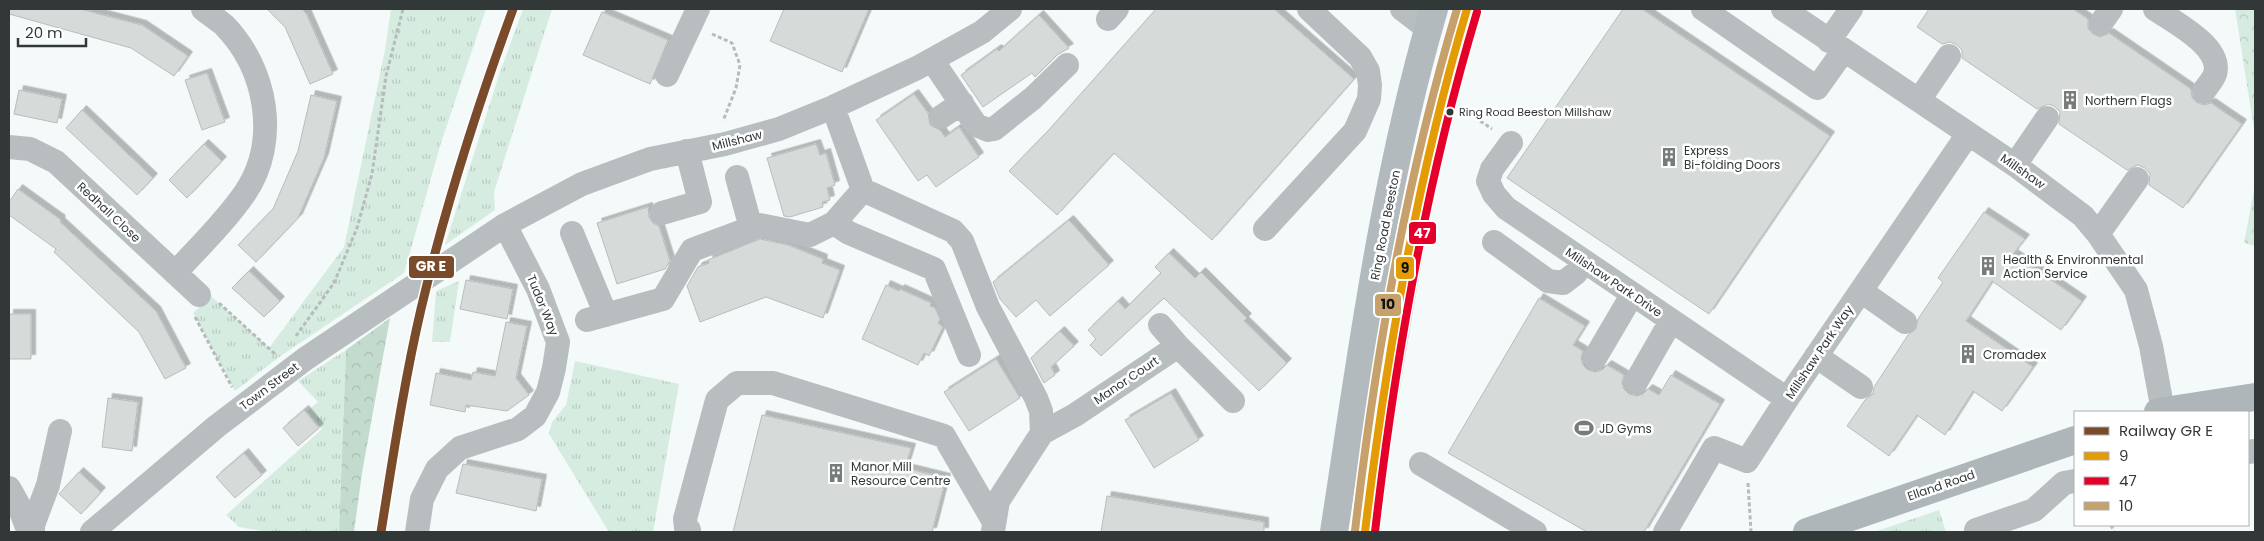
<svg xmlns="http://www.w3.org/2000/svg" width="2264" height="541" font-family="Poppins,sans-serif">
  <defs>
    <pattern id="grass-tufts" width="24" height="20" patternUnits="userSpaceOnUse" patternTransform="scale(1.25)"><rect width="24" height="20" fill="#d7ece0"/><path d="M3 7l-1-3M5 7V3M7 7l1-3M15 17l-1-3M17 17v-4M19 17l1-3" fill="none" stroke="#b9cbc1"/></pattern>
    <pattern id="forest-crowns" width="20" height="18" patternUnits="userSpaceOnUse" patternTransform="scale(1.25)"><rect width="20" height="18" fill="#c3dbcd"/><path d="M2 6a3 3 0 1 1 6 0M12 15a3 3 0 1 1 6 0" fill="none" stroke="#a8bdb1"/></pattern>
    <pattern id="park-crowns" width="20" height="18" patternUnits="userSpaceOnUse" patternTransform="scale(1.25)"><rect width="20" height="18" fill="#d7ece0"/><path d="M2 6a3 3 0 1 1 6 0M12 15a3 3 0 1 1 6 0" fill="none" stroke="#b9cbc1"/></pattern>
    <filter id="shadow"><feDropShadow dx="4.5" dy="-4.5" stdDeviation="0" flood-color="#0004"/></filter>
  </defs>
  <rect width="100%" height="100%" fill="#f4fafa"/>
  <path fill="url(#grass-tufts)" d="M 391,9 L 486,9 L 441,143 L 404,273 L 279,357 L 235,391 L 193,313 L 211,296 L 269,348 L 344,247 L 385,50 Z
    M 523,9 L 552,9 L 494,192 L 495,210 L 445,245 L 499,75 Z
    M 459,281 L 450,342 L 432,342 L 436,291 Z
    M 346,350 L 339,532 L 268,532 L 239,527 L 226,515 L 322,429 L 307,411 L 318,402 L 298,381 Z
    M 575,361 L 679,384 L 653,532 L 609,532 L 549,434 L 552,422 L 566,405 Z
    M 1939,510 L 1946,532 L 1874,532 Z"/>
  <path fill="url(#forest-crowns)" d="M 390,318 L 362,473 L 354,532 L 339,532 L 346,350 Z"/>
  <path fill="url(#park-crowns)" d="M 2235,9 L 2255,9 L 2255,133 L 2252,117 Z
    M 2255,184 L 2255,246 L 2244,243 Z"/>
  <path fill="#d6dbda" stroke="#b8bdbc" filter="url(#shadow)" d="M 10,9 L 80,9 L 142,25 L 188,56 L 174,76 L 131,48 L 9,14 Z
    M 267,9 L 302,9 L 306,13 L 333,74 L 310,84 L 285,27 Z
    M 784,9 L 869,9 L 842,72 L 770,41 Z
    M 1156,9 L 1274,9 L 1354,79 L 1212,240 L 1114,153 L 1057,215 L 1009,171 L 1047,132 Z
    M 1623,9 L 1642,9 L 1830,136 L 1709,314 L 1507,178 Z
    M 1929,9 L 2073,9 L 2088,19 L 2088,28 L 2093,34 L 2100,37 L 2109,33 L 2191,89 L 2192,97 L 2196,102 L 2204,105 L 2211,103 L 2242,124 L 2183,208 L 2149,185 L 2150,174 L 2145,168 L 2138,165 L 2127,170 L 2059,124 L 2060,112 L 2054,106 L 2048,104 L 2037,109 L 1962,58 L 1962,50 L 1957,45 L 1950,42 L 1942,44 L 1917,27 Z
    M 602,12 L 668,40 L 650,84 L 583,55 Z
    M 1039,15 L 1069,48 L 1057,55 L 1035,77 L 1032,73 L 983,107 L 961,75 L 997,49 L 999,51 Z
    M 207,73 L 225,122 L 202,130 L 185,80 Z
    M 19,90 L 62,99 L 57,123 L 14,114 Z
    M 914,94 L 928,113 L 930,125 L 940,130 L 945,137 L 959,127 L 979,157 L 936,187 L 927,175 L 918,181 L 876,120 Z
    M 311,95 L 337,101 L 324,158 L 298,218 L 256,262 L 238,245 L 273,209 L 298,151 Z
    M 82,110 L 153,178 L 137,195 L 66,128 Z
    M 204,144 L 222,161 L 187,198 L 169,180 Z
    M 816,144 L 820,155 L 826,153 L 835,185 L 827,188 L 830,200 L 822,202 L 823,207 L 790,217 L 784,216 L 767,158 Z
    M 18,189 L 61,220 L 60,222 L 156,311 L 186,368 L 165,379 L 139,332 L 54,252 L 56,249 L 9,215 L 9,202 Z
    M 648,207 L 649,217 L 653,223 L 659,226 L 670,261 L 665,269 L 617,284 L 597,223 Z
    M 1984,212 L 2025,239 L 2013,254 L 2082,301 L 2061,330 L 1992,281 L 1966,321 L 2033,367 L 2002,411 L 1973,391 L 1945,435 L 1917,415 L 1889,456 L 1847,426 L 1865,400 L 1873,394 L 1874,387 L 1908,335 L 1916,329 L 1918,319 L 1943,282 L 1938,278 Z
    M 1069,220 L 1109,265 L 1050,316 L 1036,300 L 1016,317 L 1000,299 L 993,282 Z
    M 760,239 L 788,245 L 823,259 L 822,263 L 840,270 L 823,318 L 766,297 L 700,322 L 687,286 L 698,267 L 709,263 L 708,260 Z
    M 1169,253 L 1195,278 L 1201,272 L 1247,318 L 1244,321 L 1287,363 L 1259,391 L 1164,298 L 1101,356 L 1090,345 L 1096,339 L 1088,330 L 1118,301 L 1125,309 L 1161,273 L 1155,267 Z
    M 249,271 L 280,301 L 264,317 L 232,288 Z
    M 466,280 L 513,289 L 507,319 L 460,309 Z
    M 886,285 L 899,291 L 900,289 L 931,303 L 930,306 L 935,308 L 940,319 L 938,323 L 943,327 L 929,356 L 924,353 L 918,365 L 862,339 Z
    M 1539,298 L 1585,326 L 1573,345 L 1583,351 L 1581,358 L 1583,365 L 1588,370 L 1595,372 L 1602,370 L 1607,365 L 1624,375 L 1622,383 L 1624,389 L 1629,394 L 1637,396 L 1643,394 L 1648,389 L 1659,395 L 1671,375 L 1720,404 L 1644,532 L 1587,532 L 1448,453 Z
    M 9,314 L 31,314 L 31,359 L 9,359 Z
    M 506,322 L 527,326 L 516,378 L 529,395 L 507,411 L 466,405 L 465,412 L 430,405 L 436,373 L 471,380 L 473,372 L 495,376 Z
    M 1060,331 L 1074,346 L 1051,367 L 1055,375 L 1044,383 L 1031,358 Z
    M 996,359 L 1020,398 L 969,431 L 944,392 Z
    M 1171,393 L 1199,440 L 1154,468 L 1125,420 Z
    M 108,398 L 138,402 L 132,451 L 102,447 Z
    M 304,410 L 319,428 L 298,446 L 283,428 Z
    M 762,415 L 911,448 L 905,468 L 946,478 L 932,532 L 733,532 Z
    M 244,453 L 262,475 L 235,498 L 216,477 Z
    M 463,464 L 542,479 L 536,511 L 456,493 Z
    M 79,472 L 101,492 L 81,514 L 59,494 Z
    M 1107,496 L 1264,522 L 1264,532 L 1101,532 Z"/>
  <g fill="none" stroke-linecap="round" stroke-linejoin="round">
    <path stroke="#b6bbbd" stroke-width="3" stroke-dasharray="4 2.5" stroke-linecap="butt" d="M 712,34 L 732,43 L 740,65 L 736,88 L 723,121
      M 1464,110 L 1492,129
      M 219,303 L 275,354
      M 195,317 L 232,387
      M 296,336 L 334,283 L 357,228 L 372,174 L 386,76 L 403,9
      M 1748,483 L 1751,532
      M 2111,525 L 2114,532"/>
    <path stroke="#b8bec0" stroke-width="24" d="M 1402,9 L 1428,29
      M 1703,9 L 1817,88 L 1844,50
      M 1783,9 L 2015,165 L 2083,216 L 2098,234 L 2136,290 L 2151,346 L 2163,411
      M 2155,9 C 2174,22 2223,47 2215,74 C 2213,80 2207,86 2204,91
      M 1108,19 L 1117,9
      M 2101,23 L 2111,9
      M 1829,41 L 1851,9
      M 932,60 L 976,125 L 988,130 L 994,129 L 1033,98 L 1067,65
      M 667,75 L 698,9
      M 1919,100 L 1949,56
      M 833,107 L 863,190 L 953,231 L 962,241 L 988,307 L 1036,398 L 1041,411 L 1042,433
      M 941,117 L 962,103
      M 1511,143 L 1492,169 L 1488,181 L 1494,194 L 1506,208 L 1787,399
      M 9,147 L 30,149 L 56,162 L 199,295
      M 2015,165 L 2047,118
      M 737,177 L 751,228
      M 662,213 L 700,202 L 687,151
      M 834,223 L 849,233 L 934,269 L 969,355
      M 1265,229 L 1355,131 L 1369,99 L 1370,85 L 1368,71 L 1360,57 L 1309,9
      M 572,233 L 606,315
      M 2098,234 L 2137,179
      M 1494,242 L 1548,281 L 1563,283 L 1576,273 L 1584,262
      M 175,273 C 199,247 225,222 245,193 C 280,141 267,69 224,25 C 217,19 209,14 203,9
      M 1861,291 L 1905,322
      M 587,320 L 663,299 L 692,250 L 759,225 L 810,235 L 834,223 L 863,190
      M 1160,325 L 1178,346
      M 1816,356 L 1861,387
      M 1595,358 L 1632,295
      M 1636,382 L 1671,321
      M 2248,452 L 2255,451
      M 1421,464 L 1535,532
      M 9,488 L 18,504 L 29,532
      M 689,530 L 686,528 L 685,519 L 717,400 L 737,383 L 773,383 L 944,436 L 994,522
      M 1976,530 L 2034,510 L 2064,483 L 2075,481
      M 993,531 L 998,501 L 1042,433 L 1075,415 L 1178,346 L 1233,401
      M 33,532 L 33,525 L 48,485 L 60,431
      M 92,532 L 217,426 L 305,359 L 505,225 L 582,184 L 650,159 L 725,144 L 779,129 L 833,107 L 917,68 L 982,32 L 1010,9
      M 417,532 L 422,499 L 437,469 L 460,448 L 518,429 L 535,416 L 548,392 L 554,368 L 558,342 L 538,289 L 505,225
      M 1665,532 L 1714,448 L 1747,461 L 1787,399 L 1968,134"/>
    <path stroke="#aeb6b9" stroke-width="28" d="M 2158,412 L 2255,397
      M 1807,532 L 2075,440"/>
    <path stroke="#b3babe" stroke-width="28" d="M 1334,532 C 1361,357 1384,179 1434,9
      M 1365,532 C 1373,459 1386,387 1398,315 C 1416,212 1436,109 1467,9"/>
    <g stroke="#fff" stroke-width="11">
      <path id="bus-1" d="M 1365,532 C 1386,358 1417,177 1467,9"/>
    </g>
    <g stroke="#fff" stroke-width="11">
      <path id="bus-2" d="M 1375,532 C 1395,359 1427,179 1477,12"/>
    </g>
    <g stroke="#fff" stroke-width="11">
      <path id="bus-3" d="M 1355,531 C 1375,358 1407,176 1457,9"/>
    </g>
    <use href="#bus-1" stroke="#e39b06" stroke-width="8"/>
    <use href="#bus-2" stroke="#e4002b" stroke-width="8"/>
    <use href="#bus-3" stroke="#c7a16c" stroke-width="8"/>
    <g stroke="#fff" stroke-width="12">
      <path id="rail-1" d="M 381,532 C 393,457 404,382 421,309 C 445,207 477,107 513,9"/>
    </g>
    <use href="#rail-1" stroke="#7a4b2a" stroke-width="9"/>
  </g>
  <defs>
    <g id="building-bare" transform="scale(1.5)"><path d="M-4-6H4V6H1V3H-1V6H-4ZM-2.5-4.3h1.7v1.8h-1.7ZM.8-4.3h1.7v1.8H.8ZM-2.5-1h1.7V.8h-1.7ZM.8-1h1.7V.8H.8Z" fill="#767b7b" stroke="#fff" stroke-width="2.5" paint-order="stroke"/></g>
    <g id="stadium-bare" transform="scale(1.5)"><path d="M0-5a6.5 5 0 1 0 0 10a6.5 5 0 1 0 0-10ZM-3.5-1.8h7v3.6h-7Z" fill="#767b7b" stroke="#fff" stroke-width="2.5" paint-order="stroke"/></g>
  </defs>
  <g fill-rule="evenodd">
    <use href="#building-bare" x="2070" y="100"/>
    <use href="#building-bare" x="1669" y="157"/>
    <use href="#building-bare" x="1988" y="266"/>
    <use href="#building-bare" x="1968" y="354"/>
    <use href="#stadium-bare" x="1584" y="428"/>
    <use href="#building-bare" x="836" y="473"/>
  </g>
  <circle fill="#323737" stroke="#fff" stroke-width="2" cx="1450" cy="112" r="4.5"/>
  <g text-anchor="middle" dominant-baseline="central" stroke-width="5" stroke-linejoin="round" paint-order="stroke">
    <g font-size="11" fill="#323737" stroke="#fff" text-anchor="start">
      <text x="1459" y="112">Ring Road Beeston Millshaw</text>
    </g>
    <g font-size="12" fill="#323737" stroke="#fff" text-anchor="start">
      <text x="2085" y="100">Northern Flags</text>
      <text x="1684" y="150">Express<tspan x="1684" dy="14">Bi-folding Doors</tspan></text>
      <text x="2003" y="259">Health &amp; Environmental<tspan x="2003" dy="14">Action Service</tspan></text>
      <text x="1983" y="354">Cromadex</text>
      <text x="1599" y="428">JD Gyms</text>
      <text x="851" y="466">Manor Mill<tspan x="851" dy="14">Resource Centre</tspan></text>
    </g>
    <g font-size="12" fill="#323737" stroke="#fff">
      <text transform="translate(737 140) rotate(-14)">Millshaw</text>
      <text transform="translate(2023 171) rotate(35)">Millshaw</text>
      <text transform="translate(109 212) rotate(43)">Redhall Close</text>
      <text transform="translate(1385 225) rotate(-79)">Ring Road Beeston</text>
      <text transform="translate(1614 282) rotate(34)">Millshaw Park Drive</text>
      <text transform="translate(543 305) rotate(68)">Tudor Way</text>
      <text transform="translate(1819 352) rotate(-56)">Millshaw Park Way</text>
      <text transform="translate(1126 380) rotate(-34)">Manor Court</text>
      <text transform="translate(269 386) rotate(-37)">Town Street</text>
      <text transform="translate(1941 485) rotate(-19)">Elland Road</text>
    </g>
  </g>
  <g stroke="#fff" stroke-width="2">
    <rect x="1408" y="221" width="29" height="24" rx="5" fill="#e4002b"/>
    <rect x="408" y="255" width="47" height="24" rx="5" fill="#7a4b2a"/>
    <rect x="1395" y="256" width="20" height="24" rx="5" fill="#e39b06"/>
    <rect x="1374" y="293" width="28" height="24" rx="5" fill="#c7a16c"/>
  </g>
  <g font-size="14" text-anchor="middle" font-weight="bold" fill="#fff">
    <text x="1422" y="238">47</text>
    <text x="431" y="271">GR E</text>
  </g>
  <g font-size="14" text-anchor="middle" font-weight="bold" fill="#111">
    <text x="1405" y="273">9</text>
    <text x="1388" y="309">10</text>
  </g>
  <rect width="2264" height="541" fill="none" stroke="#323737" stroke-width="20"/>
  <rect x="2074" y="411" width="175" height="115" fill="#ffffff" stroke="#adafaf"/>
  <rect x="2084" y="427" width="25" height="8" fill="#7a4b2a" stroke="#adafaf"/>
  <text x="2119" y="436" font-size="15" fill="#323737">Railway GR E</text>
  <rect x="2084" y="452" width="25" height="8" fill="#e39b06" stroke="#adafaf"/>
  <text x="2119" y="461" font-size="15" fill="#323737">9</text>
  <rect x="2084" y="477" width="25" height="8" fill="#e4002b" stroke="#adafaf"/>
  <text x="2119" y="486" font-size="15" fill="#323737">47</text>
  <rect x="2084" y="502" width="25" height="8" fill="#c7a16c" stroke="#adafaf"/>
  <text x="2119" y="511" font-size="15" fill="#323737">10</text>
  <path d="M18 38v8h68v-8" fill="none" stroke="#323737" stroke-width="2.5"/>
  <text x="25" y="38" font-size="15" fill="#323737" stroke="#ffffff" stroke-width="4" paint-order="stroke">20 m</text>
</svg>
